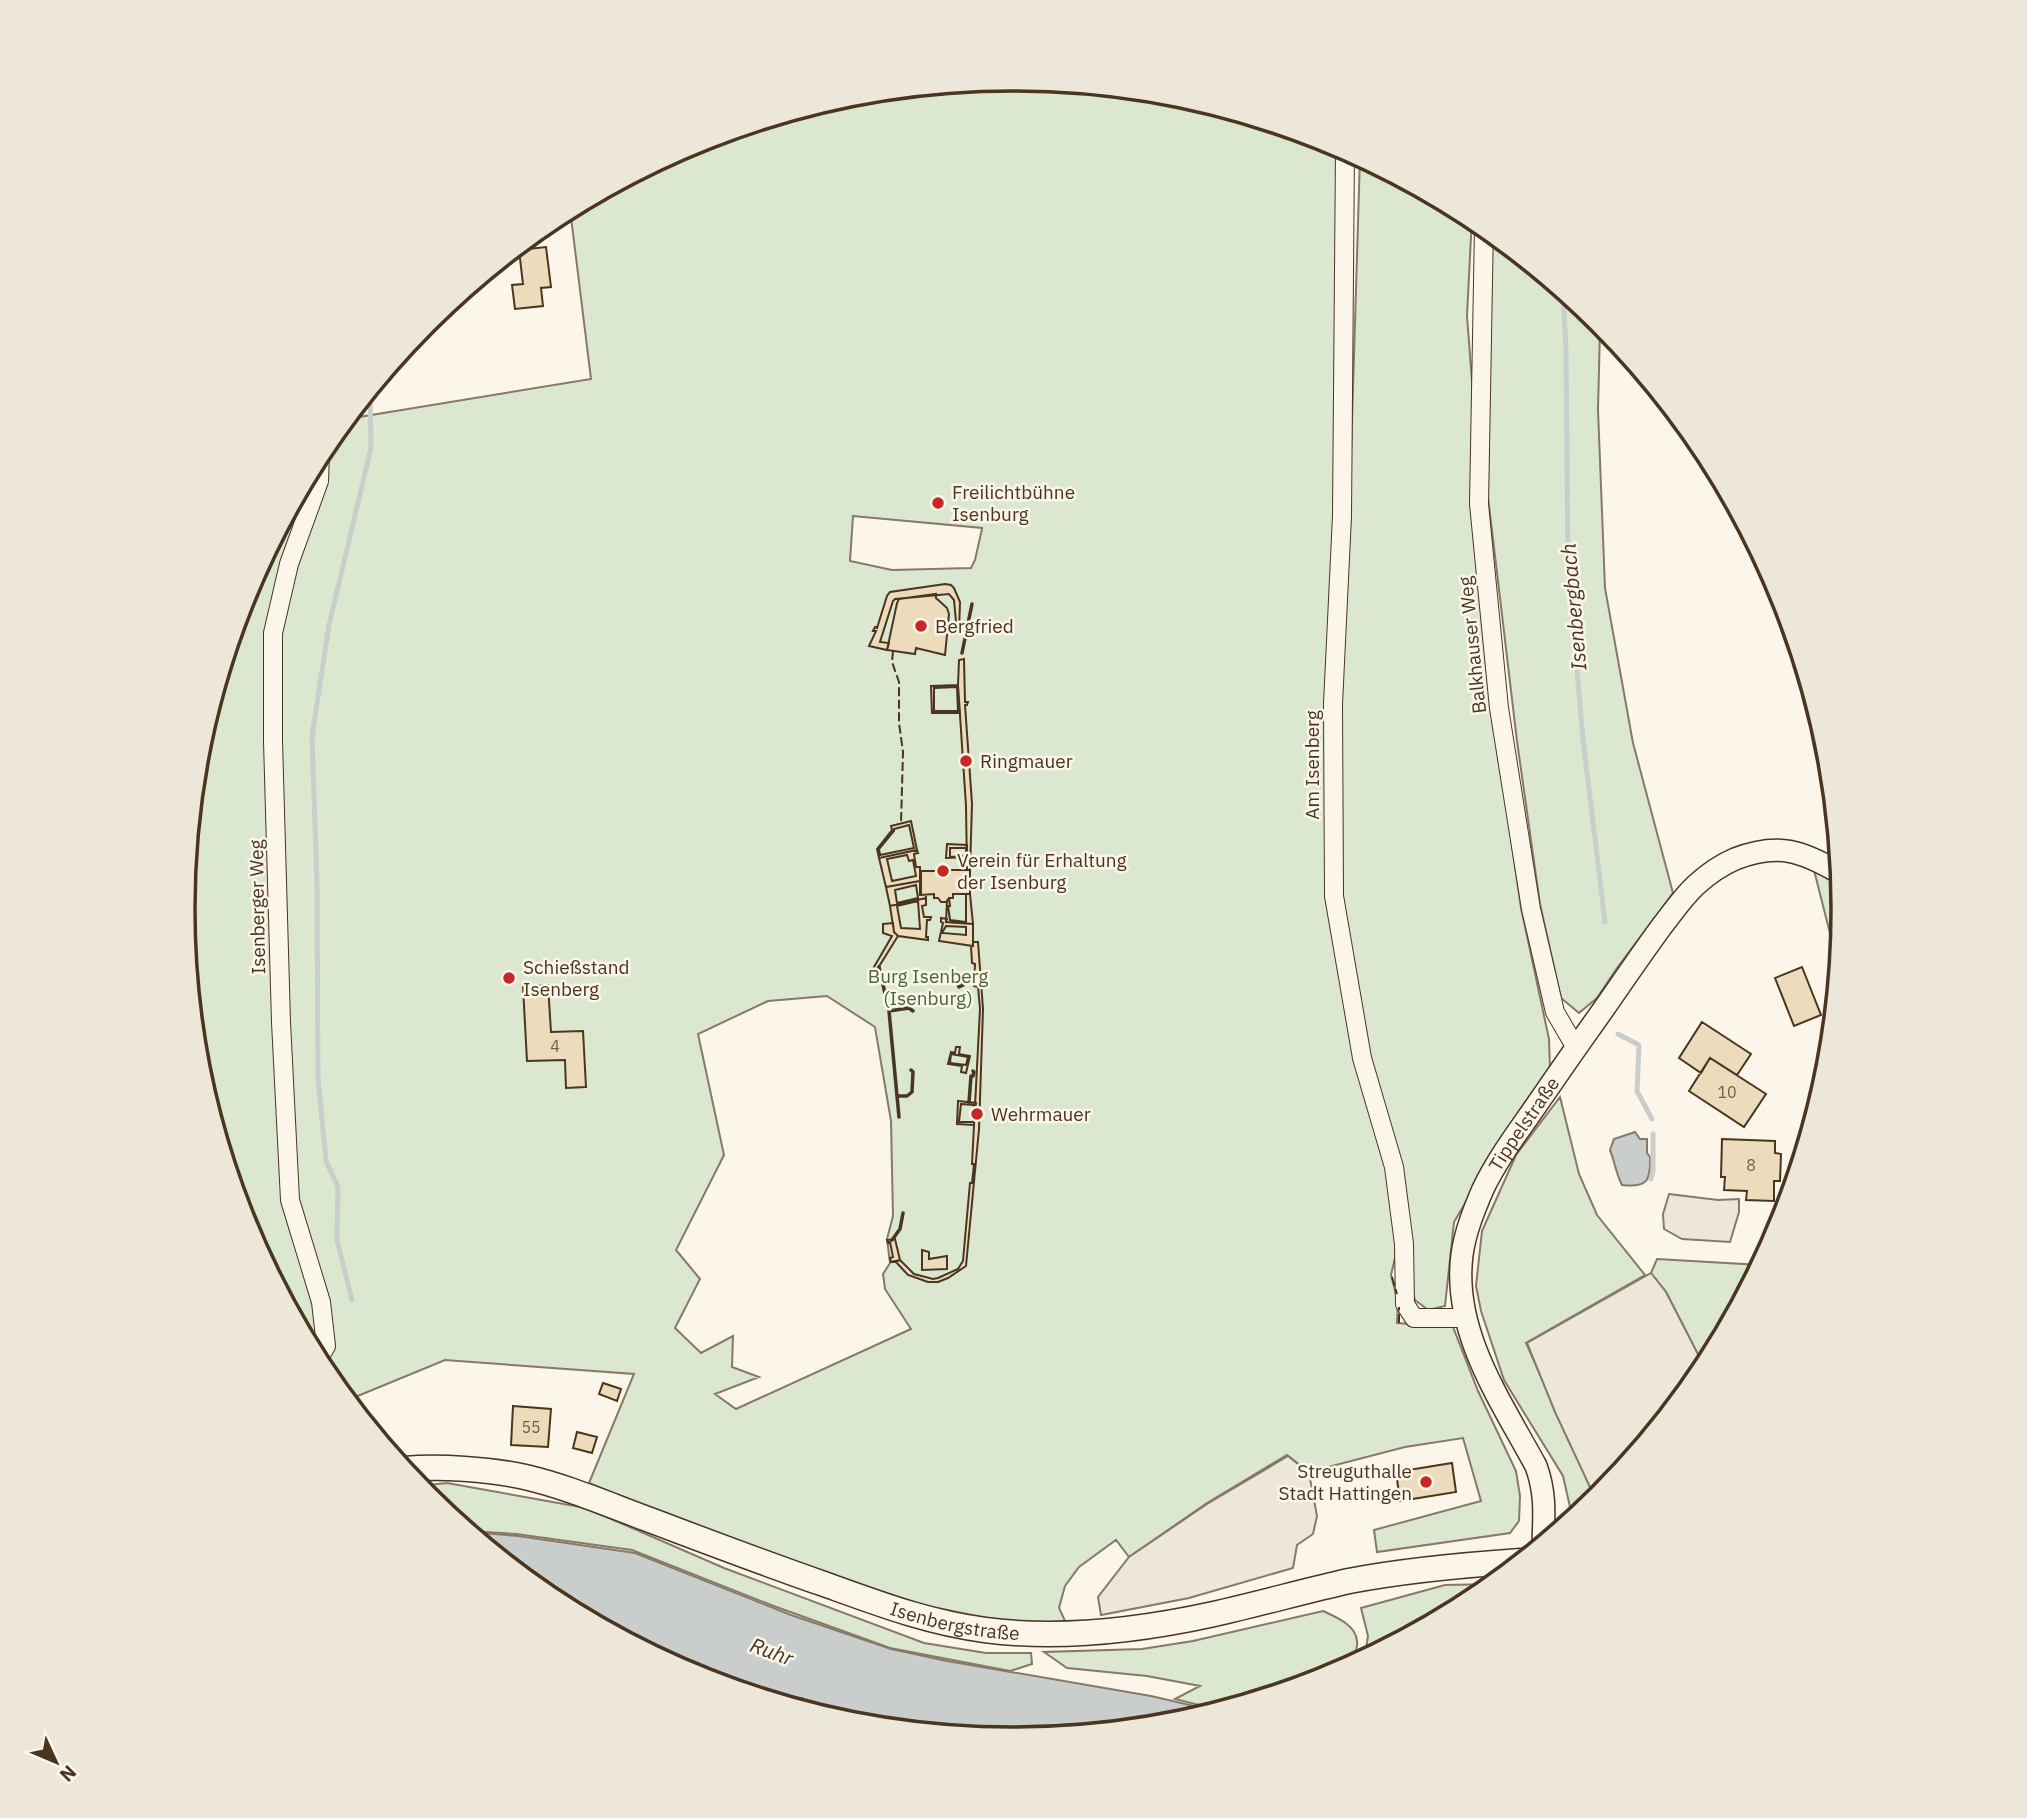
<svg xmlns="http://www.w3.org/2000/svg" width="2027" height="1818" font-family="'IBM Plex Sans',sans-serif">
  <rect width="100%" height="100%" fill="#fbf6e9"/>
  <path fill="#dce7d0" stroke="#887966" stroke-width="2" fill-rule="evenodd" d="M 1014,79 L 1176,95 L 1332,142 L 1349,151 L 1329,899 L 1390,1171 L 1398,1245 L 1391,1275 L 1398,1302 L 1397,1323 L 1453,1327 L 1478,1391 L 1516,1471 L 1520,1496 L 1519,1521 L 1510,1533 L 1377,1552 L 1374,1530 L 1481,1501 L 1463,1438 L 1405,1447 L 1309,1472 L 1287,1455 L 1207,1503 L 1129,1557 L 1116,1540 L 1079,1567 L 1065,1586 L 1059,1608 L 1066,1623 L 997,1620 L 923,1605 L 764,1554 L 589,1483 L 634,1374 L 445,1360 L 348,1400 L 323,1370 L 246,1226 L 199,1071 L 183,909 L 199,747 L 247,591 L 323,447 L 347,419 L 591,379 L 570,209 L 696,142 L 852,95 ZM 853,516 L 982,528 L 982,529 L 975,560 L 971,568 L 892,570 L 850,561 ZM 827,996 L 875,1027 L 891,1121 L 893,1216 L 887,1239 L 890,1263 L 883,1274 L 885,1289 L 911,1329 L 736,1409 L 715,1394 L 759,1377 L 732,1367 L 733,1336 L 701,1353 L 675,1328 L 700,1279 L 676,1250 L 724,1155 L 698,1034 L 768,1001 Z
    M 1360,157 L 1472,217 L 1467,316 L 1472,381 L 1474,508 L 1487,671 L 1521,908 L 1549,1039 L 1550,1069 L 1500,1144 L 1454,1222 L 1445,1306 L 1428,1310 L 1415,1300 L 1410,1282 L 1366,1057 L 1342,900 L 1339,705 L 1349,520 Z
    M 1490,231 L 1602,324 L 1600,329 L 1598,410 L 1605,588 L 1633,743 L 1673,893 L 1617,968 L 1597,998 L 1579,1013 L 1561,998 L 1540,904 L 1517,741 L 1488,497 Z
    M 1813,866 L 1841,885 L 1844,909 L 1838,965 Z
    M 1560,1097 L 1579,1174 L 1597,1215 L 1645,1275 L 1526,1343 L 1596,1500 L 1575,1517 L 1570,1507 L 1563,1476 L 1504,1380 L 1481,1311 L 1476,1286 L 1482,1231 L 1516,1155 Z
    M 1657,1259 L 1760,1265 L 1705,1368 L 1666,1292 L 1651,1273 Z
    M 447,1483 L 586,1508 L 724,1568 L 924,1643 L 986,1653 L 1031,1653 L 1032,1664 L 1010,1671 L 890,1648 L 771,1605 L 632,1550 L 516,1534 L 469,1531 L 426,1496 L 418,1486 Z
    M 1494,1584 L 1474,1600 L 1331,1676 L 1219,1710 L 1175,1699 L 1200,1686 L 1147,1676 L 1067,1668 L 1044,1652 L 1142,1649 L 1193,1641 L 1323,1611 C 1336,1617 1356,1625 1357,1641 C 1358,1645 1356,1648 1356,1652 L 1366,1649 L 1368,1636 L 1361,1608 L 1445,1585 Z"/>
  <path fill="#ede7d9" stroke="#887966" stroke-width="2" d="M 1669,1194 L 1718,1200 L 1739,1199 L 1739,1212 L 1730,1242 L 1682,1239 L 1664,1229 L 1663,1214 Z
    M 1651,1273 L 1666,1292 L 1705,1368 L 1596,1500 L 1555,1412 L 1527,1343 Z
    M 1288,1456 L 1309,1473 L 1317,1516 L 1313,1534 L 1297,1545 L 1293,1568 L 1189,1598 L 1101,1615 L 1098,1597 L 1129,1557 L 1207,1504 Z"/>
  <path fill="#c9cecd" stroke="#887966" stroke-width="2" d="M 1635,1132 L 1640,1139 L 1647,1139 L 1647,1153 L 1650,1157 C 1651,1181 1647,1188 1622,1185 C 1616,1174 1615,1162 1610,1150 L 1614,1139 Z
    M 470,1532 L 518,1536 L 635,1553 L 791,1615 L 891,1649 L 947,1661 L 1151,1696 L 1216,1711 L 1175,1723 L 1014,1739 L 851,1723 L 804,1709 L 802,1698 L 781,1702 L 712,1681 L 713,1676 L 706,1666 L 684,1670 L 552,1599 Z"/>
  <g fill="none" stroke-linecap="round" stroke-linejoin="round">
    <path stroke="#c9cecd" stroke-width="5" d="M 1563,291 L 1566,350 L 1568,568 L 1583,739 L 1605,922
      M 1618,1034 L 1639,1045 L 1637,1091 L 1652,1119
      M 1651,1179 L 1653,1171 L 1653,1134
      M 352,1300 L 337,1240 L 338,1187 L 326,1161 L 318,1078 L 317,885 L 312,736 L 329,625 L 371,448 L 370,391"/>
  </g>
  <path fill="#ecdcbc" stroke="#4a3520" stroke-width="2" fill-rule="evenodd" d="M 546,247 L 551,287 L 541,288 L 543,306 L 515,309 L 512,285 L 523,284 L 519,250 Z
    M 945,584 L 951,585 L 954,588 L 960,602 L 959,632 L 957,633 L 954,600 L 949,594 L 895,599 L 893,601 L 880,642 L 889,643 L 887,650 L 869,646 L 876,631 L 873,631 L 875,627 L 877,628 L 887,596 L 890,592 Z
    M 936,594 L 936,598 L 947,608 L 949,614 L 945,655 L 916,648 L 915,654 L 887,650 L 897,603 L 899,599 Z
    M 964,659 L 965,702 L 968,702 L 967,705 L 965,705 L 972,804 L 970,870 L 967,870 L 966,806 L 958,685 L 959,660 Z
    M 958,685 L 960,713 L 932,713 L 931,686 ZM 957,687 L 958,711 L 934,711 L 934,688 Z
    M 911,821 L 917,850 L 879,858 L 877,849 L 892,830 L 891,826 ZM 909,825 L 914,848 L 880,855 L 879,849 L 894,831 L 894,829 Z
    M 947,844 L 967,845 L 967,857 L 946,858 ZM 950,848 L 966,848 L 966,856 L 950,857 Z
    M 917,850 L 918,853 L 914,854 L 916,867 L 920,867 L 920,881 L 886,887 L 879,858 ZM 907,855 L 909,861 L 913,860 L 916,876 L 892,881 L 887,859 Z
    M 937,868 L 948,868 L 948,870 L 970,870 L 970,894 L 953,894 L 953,898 L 949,898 L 946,902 L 941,902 L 938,898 L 934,898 L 934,894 L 921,895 L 921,871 L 937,871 Z
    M 920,881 L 920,895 L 926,895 L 926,898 L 890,906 L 886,887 ZM 916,885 L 918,898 L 897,903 L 895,890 Z
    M 953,894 L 970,894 L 973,924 L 946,922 L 947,901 L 949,898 L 953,898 ZM 953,894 L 966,894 L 966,922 L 950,920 L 948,906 L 950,906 L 949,898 L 953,898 Z
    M 926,898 L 926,905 L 922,906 L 924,917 L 931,917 L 930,920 L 927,920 L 926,937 L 928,937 L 928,940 L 898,936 L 894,932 L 890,906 ZM 918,901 L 920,929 L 901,928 L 897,906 Z
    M 941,918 L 947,919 L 946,922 L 973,924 L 973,946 L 939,941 L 943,923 L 941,922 ZM 946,926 L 966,927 L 966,935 L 942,933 Z
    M 893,923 L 894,932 L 898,936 L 873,976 L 870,974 L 892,936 L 883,933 L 883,924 Z
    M 973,942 L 978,942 L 983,1009 L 979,1129 L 966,1266 L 948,1278 L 938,1282 L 928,1282 L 908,1275 L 896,1262 L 900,1260 L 914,1274 L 933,1279 L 938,1278 L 958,1269 L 963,1261 L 970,1183 L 972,1183 L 974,1164 L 972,1164 L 980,1009 L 978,987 L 974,986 L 975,964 L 972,963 L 971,946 L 973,946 Z
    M 1802,967 L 1821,1015 L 1794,1026 L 1775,978 Z
    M 548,985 L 551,1032 L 583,1031 L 586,1087 L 566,1088 L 565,1060 L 527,1061 L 523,987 Z
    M 1702,1022 L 1751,1054 L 1737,1075 L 1710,1058 L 1701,1073 L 1679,1058 Z
    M 956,1047 L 960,1047 L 959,1054 L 970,1056 L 966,1073 L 961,1072 L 962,1066 L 948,1064 L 951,1052 L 955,1053 ZM 951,1054 L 968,1057 L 966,1065 L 950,1063 Z
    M 1710,1058 L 1766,1094 L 1744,1127 L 1689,1091 Z
    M 958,1101 L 976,1103 L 974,1125 L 957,1124 ZM 961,1104 L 974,1105 L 973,1122 L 959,1122 Z
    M 1722,1139 L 1775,1141 L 1775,1153 L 1781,1154 L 1780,1181 L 1774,1181 L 1774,1201 L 1746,1200 L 1747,1191 L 1724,1190 L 1725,1177 L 1721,1177 Z
    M 895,1239 L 900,1260 L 891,1262 L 890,1258 L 893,1257 L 890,1242 L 888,1243 L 887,1240 Z
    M 922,1250 L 929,1252 L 929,1259 L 947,1256 L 947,1269 L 922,1270 Z
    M 603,1383 L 621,1389 L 617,1401 L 599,1394 Z
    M 513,1406 L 551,1409 L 548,1447 L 511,1445 Z
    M 577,1432 L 597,1437 L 592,1453 L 573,1448 Z
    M 1452,1463 L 1456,1492 L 1400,1501 L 1396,1472 Z"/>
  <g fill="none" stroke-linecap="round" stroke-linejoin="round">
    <g stroke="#4a3520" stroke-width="20">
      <path id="minor" d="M 1345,149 L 1342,516 L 1333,704 L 1334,896 L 1362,1058 L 1394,1167 L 1404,1244 L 1405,1304 L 1414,1318 L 1466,1318
        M 1484,226 L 1479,504 L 1499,708 L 1531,909 L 1555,1012 L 1576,1048
        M 318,1360 L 326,1346 L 321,1302 L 290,1200 L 281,1022 L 273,741 L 273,633 L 289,564 L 319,481 L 320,453"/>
    </g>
    <g stroke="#4a3520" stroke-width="24">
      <g id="tertiary">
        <path id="s1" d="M 1543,1544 C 1544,1515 1546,1493 1536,1466 C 1501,1401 1452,1332 1462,1255 C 1465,1232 1474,1210 1483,1189 C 1496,1162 1514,1137 1531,1113 C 1553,1081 1575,1049 1598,1017 C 1619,987 1640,956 1662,926 C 1673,912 1683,897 1696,885 C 1707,875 1721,865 1735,859 C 1778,842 1802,851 1840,873"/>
      </g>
    </g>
    <g stroke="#4a3520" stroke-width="27">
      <g id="secondary">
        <path id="s2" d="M 404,1469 C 440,1466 489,1469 525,1477 C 568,1487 609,1505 650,1520 C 708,1542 766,1564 824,1584 C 877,1603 929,1623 985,1630 C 1060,1640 1141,1630 1214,1614 C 1259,1604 1304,1591 1349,1581 C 1406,1570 1463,1565 1521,1561"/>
      </g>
    </g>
    <use href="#minor" stroke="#fbf6e9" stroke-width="18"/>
    <use href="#tertiary" stroke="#fbf6e9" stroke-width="21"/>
    <use href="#secondary" stroke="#fbf6e9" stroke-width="24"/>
    <path stroke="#4a3520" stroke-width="2" stroke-dasharray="9 3.5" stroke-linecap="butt" d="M 893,651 L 892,662 L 899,682 L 899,723 L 903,752 L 901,823
      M 1392,1277 L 1397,1294
      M 1399,1323 L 1399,1307"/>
    <path stroke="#4a3520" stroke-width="3.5" d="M 962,653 L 972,604
      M 879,967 L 889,1011 L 899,1117
      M 961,980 L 963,985 L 959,987 L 957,982 Z
      M 889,1011 L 909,1008 L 913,1011
      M 897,1096 L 907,1096 L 912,1092 L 913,1072 L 911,1070
      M 969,1102 L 971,1076 L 973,1076 L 974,1072 L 973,1071
      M 892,1240 L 900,1229 L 903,1213"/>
  </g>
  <g fill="#c62828" stroke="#fbf6e9" stroke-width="2.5">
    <circle cx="938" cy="503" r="7"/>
    <circle cx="921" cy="626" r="7"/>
    <circle cx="966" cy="761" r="7"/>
    <circle cx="943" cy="871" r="7"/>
    <circle cx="509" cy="978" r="7"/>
    <circle cx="977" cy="1114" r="7"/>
    <circle cx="1426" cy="1482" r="7"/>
  </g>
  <g text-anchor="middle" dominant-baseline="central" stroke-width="5" stroke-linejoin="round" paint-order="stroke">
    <g font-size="16" fill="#725f47">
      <text x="555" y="1046">4</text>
      <text x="1727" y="1092">10</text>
      <text x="1751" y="1165">8</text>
      <text x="531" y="1427">55</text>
    </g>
    <g font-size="19" fill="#4a3520" stroke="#fbf6e9" text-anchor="start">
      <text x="952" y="492">Freilichtbühne<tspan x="952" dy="22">Isenburg</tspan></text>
      <text x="935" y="626">Bergfried</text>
      <text x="980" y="761">Ringmauer</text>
      <text x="957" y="860">Verein für Erhaltung<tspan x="957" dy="22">der Isenburg</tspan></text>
      <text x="523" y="967">Schießstand<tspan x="523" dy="22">Isenberg</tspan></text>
      <text x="991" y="1114">Wehrmauer</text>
      <text x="1412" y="1471" text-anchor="end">Streuguthalle<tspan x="1412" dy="22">Stadt Hattingen</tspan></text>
    </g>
    <g font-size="19" fill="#4a3520" stroke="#fbf6e9">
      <text transform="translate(1472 645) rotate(-96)">Balkhauser Weg</text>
      <text transform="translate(1312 765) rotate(-90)">Am Isenberg</text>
      <text transform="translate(257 907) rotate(-91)">Isenberger Weg</text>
      <text stroke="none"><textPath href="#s1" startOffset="453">Tippelstraße</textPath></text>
      <text stroke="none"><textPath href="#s2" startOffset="576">Isenbergstraße</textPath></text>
    </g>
    <g font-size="19" fill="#436837" stroke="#fbf6e9">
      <text x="928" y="976">Burg Isenberg<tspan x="928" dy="22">(Isenburg)</tspan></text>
    </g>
    <g font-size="21" font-style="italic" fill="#4a3520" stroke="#fbf6e9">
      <text transform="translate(1573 607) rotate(-95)">Isenbergbach</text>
      <text transform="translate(772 1651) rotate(20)">Ruhr</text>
    </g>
  </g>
  <path d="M0 0H2027V1818H0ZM195 909a818 818 0 1 1 1636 0a818 818 0 1 1-1636 0Z" fill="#ede7d9" fill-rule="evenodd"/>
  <path fill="none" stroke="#4a3520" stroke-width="3.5" d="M195 909a818 818 0 1 1 1636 0a818 818 0 1 1-1636 0Z"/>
  <g transform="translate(56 1762) rotate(134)" stroke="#fbf6e9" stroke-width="5" paint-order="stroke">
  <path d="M0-5L12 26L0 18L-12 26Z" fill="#4a3520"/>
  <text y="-10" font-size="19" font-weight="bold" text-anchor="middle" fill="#4a3520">N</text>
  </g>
</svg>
